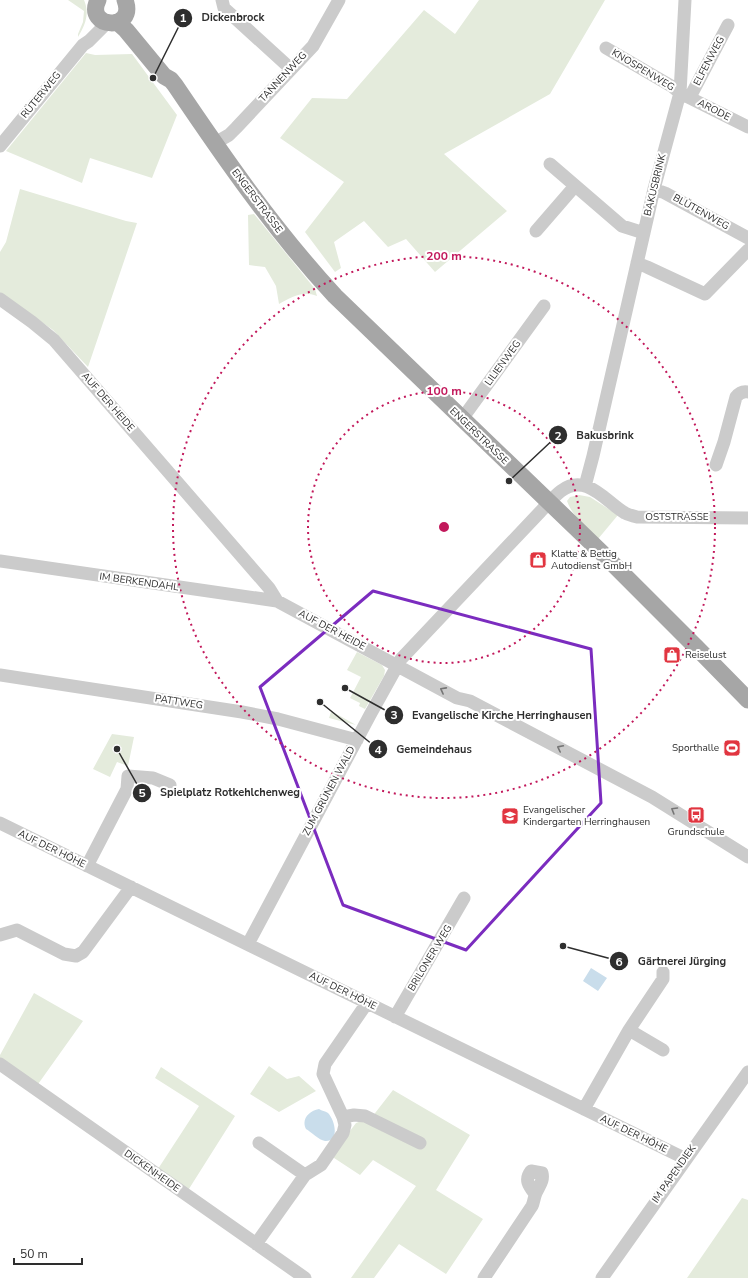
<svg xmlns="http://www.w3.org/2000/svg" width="748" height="1278" font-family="'Nunito Sans',sans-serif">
  <rect width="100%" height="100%" fill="#fff"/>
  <path fill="#e4ebdc" d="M 68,0 L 84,0 C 90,14 85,25 78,37 L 78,34 L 83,22 L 84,11 Z
    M 479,0 L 605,0 L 550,94 L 444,154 L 507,211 L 435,272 L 406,239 L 388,247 L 364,221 L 334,242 L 341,268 L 335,272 L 305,232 L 344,182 L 280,138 L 312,98 L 347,99 L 424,10 L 455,34 Z
    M 86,53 L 95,55 L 132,54 L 177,115 L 152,178 L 90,158 L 82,183 L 6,151 Z
    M 20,189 L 126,221 L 137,223 L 88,367 L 53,330 L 0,293 L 0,252 L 6,242 Z
    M 254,214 L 315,289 L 317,296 C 302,290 292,297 279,304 L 276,286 L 265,267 L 249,265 L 248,215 Z
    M 579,495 L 590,497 L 618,515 L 598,539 C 587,528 572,516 567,501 L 570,497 Z
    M 357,652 L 382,665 L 385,670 L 384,676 L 365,709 L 359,706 L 360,703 L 350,698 L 361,677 L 347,670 Z
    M 331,712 L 333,712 L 356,725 L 329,718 Z
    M 112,734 L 134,737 L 128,766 L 117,762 L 110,777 L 93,769 Z
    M 34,993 L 83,1021 L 36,1087 L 0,1062 L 0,1055 Z
    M 269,1066 L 287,1079 L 299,1076 L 316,1091 L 279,1112 L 250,1094 Z
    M 161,1067 L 235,1116 L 187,1192 L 156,1172 L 199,1106 L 155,1078 Z
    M 393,1090 L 470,1135 L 436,1190 L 483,1219 L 446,1274 L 399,1244 L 374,1278 L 351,1278 L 416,1186 L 373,1160 L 360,1175 L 331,1156 L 356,1123 L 372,1117 Z
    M 742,1198 L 748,1200 L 748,1278 L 687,1278 Z"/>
  <path fill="#c9ddeb" d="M 591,968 L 607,978 L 598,991 L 583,981 Z
    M 319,1109 C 322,1111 325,1111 328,1113 C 335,1120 340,1142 325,1141 C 319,1140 311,1132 306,1129 C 301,1119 309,1111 319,1109 Z"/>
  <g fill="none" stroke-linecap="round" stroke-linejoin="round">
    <path stroke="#cbcbcb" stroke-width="13" d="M 222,0 L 224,8 L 291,69
      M 606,48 L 673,87 L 680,93 L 748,127
      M 690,97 L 728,25
      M 215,143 L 229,135 L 236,128 L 313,46 L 339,0
      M 0,146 L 83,45 L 89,41 L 107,23
      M 550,164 L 622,226 L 644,233
      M 654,189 L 665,193 L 748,238
      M 536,231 L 575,186
      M 637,263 L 647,267 L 705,294 L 748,250
      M 0,299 L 32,322 L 54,340 L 269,588 L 277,601 L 457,698 L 470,701 L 652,797 L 748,857
      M 462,419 L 544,306
      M 716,465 L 724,442 L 736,397 C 739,393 743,391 748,392
      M 585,486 L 593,456 L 654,189 L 680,93 L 685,0
      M 0,561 L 277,601
      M 0,675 L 242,712 L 278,719 L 357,740
      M 0,823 L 686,1159
      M 87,866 L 127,789 L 128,776 L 153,778 L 170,785
      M 0,935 L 17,930 L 64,954 L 76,956 L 83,952 L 131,887
      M 248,944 L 370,715 L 401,659 L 541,511 C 547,505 553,497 561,491 C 586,472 606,502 625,513 C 629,515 633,516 637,517 L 748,518
      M 395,1017 L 464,898
      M 629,1030 L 663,1050
      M 0,1064 L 305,1278
      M 584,1109 L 629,1030 L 663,979 L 663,972
      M 343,1117 L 354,1115 L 365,1116 L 420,1143
      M 259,1143 L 305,1175
      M 256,1244 L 305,1175 L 321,1165 L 343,1133 L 345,1125 L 343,1117 L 323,1074 L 325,1064 L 367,1003
      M 484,1278 L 532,1206 C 534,1202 534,1197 536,1193 C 539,1186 544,1181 542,1173 L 531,1171 C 524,1180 529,1186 535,1194
      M 602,1278 L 748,1072"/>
    <path stroke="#a6a6a6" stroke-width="17" d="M 98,0 C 84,29 137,32 125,0
      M 117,22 L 126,30 L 164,76 L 171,80 L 175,85 C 225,159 274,230 335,296 L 602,553 L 697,648 L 748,700"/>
  </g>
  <defs><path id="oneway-chevron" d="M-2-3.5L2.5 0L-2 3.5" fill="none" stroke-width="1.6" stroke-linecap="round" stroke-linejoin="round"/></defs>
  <g stroke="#757575">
    <use href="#oneway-chevron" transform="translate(443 690) rotate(-152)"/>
    <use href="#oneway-chevron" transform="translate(560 748) rotate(-153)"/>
    <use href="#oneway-chevron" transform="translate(674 810) rotate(-149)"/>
  </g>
  <path fill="none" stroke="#7b2cbf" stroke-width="3" stroke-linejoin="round" d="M 373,591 L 591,649 L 601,803 L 466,950 L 343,905 L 260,687 Z"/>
  <g fill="none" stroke="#c2185b" stroke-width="2" stroke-dasharray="2 4">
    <circle cx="444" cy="527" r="136"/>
    <circle cx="444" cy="527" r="271"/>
  </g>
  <defs>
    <g id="shop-square" transform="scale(0.9)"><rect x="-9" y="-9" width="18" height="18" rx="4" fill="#e13540" stroke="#fff"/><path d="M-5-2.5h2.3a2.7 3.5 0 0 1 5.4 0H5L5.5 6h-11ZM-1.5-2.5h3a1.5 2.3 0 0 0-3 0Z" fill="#fff"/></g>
    <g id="stadium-square" transform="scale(0.9)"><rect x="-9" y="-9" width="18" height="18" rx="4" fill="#e13540" stroke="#fff"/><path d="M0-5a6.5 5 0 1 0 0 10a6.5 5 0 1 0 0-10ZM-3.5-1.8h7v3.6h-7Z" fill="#fff"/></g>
    <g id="bus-square" transform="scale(0.9)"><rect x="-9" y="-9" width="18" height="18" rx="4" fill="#e13540" stroke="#fff"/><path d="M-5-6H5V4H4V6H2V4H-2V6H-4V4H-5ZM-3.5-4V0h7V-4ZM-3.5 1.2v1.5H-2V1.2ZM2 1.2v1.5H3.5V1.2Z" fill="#fff"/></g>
    <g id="school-square" transform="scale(0.9)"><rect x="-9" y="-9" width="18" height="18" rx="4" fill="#e13540" stroke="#fff"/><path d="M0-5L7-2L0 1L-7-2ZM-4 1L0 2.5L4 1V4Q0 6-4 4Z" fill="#fff"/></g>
  </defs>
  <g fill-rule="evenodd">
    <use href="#shop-square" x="538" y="560"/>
    <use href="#shop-square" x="672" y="655"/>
    <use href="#stadium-square" x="732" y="748"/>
    <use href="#bus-square" x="696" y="815"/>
    <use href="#school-square" x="510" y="816"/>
  </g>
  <g text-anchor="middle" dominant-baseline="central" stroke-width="4" stroke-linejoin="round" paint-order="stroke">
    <g font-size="10" fill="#2e2e2e" stroke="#fff">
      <text transform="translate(709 61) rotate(-62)">ELFENWEG</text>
      <text transform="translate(643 70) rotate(31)">KNOSPENWEG</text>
      <text transform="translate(283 77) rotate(-47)">TANNENWEG</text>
      <text transform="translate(41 95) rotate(-51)">RÜTERWEG</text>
      <text transform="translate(714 110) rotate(27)">ARODE</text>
      <text transform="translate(655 185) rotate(-76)">BAKUSBRINK</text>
      <text transform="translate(257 201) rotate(53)">ENGERSTRASSE</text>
      <text transform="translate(701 212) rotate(29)">BLÜTENWEG</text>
      <text transform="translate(503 363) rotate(-54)">LILIENWEG</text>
      <text transform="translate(108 402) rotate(49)">AUF DER HEIDE</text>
      <text transform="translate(479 436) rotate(44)">ENGERSTRASSE</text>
      <text x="677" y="517">OSTSTRASSE</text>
      <text transform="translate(139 582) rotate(8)">IM BERKENDAHL</text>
      <text transform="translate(332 630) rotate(28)">AUF DER HEIDE</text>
      <text transform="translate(179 702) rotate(9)">PATTWEG</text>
      <text transform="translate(329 791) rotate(-62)">ZUM GRÜNEN WALD</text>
      <text transform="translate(52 849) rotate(26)">AUF DER HÖHE</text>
      <text transform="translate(430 958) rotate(-59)">BRILONER WEG</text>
      <text transform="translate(343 991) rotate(26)">AUF DER HÖHE</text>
      <text transform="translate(634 1134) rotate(26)">AUF DER HÖHE</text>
      <text transform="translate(152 1171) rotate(35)">DICKENHEIDE</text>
      <text transform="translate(674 1174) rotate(-55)">IM PAPENDIEK</text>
    </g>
    <g font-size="10" fill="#2e2e2e" stroke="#fff" text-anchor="start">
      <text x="551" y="554">Klatte &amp; Bettig<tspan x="551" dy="12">Autodienst GmbH</tspan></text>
      <text x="685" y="655">Reiselust</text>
      <text x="719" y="748" text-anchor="end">Sporthalle</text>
      <text x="523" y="810">Evangelischer<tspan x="523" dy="12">Kindergarten Herringhausen</tspan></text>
      <text x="696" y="832" text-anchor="middle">Grundschule</text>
    </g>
  </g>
  <circle cx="444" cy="527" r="6" fill="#c2185b" stroke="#fff" stroke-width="2"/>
  <g font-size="12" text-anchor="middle" font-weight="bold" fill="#c2185b" stroke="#fff" stroke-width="4" stroke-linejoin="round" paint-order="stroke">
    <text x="444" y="260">200 m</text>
    <text x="444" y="395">100 m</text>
  </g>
  <path fill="none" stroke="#2e2e2e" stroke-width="1.5" d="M153 78L183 18M509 481L558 435M345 688L394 715M320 702L378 749M117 749L142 793M563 946L619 961"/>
  <g fill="#2e2e2e" stroke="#fff" stroke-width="1.5">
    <circle cx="153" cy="78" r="4"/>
    <circle cx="509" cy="481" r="4"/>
    <circle cx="345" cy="688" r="4"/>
    <circle cx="320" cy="702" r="4"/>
    <circle cx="117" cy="749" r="4"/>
    <circle cx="563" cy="946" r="4"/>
    <circle cx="183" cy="18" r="10"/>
    <circle cx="558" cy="435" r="10"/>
    <circle cx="394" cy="715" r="10"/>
    <circle cx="378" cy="749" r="10"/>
    <circle cx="142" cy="793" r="10"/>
    <circle cx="619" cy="961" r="10"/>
  </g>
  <g font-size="12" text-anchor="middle" font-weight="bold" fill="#fff">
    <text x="183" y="22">1</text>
    <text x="558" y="440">2</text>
    <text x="394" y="719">3</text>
    <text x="378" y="754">4</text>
    <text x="142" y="797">5</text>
    <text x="619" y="966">6</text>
  </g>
  <g font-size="11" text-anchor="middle" font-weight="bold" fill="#2e2e2e" stroke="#fff" stroke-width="4" stroke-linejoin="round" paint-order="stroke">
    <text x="233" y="21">Dickenbrock</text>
    <text x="605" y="439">Bakusbrink</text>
    <text x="502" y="719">Evangelische Kirche Herringhausen</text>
    <text x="434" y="753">Gemeindehaus</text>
    <text x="230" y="796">Spielplatz Rotkehlchenweg</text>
    <text x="682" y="965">Gärtnerei Jürging</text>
  </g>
  <path d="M14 1258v6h68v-6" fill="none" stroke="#2e2e2e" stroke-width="2"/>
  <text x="20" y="1258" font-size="12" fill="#2e2e2e" stroke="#ffffff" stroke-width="3" paint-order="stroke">50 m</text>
</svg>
